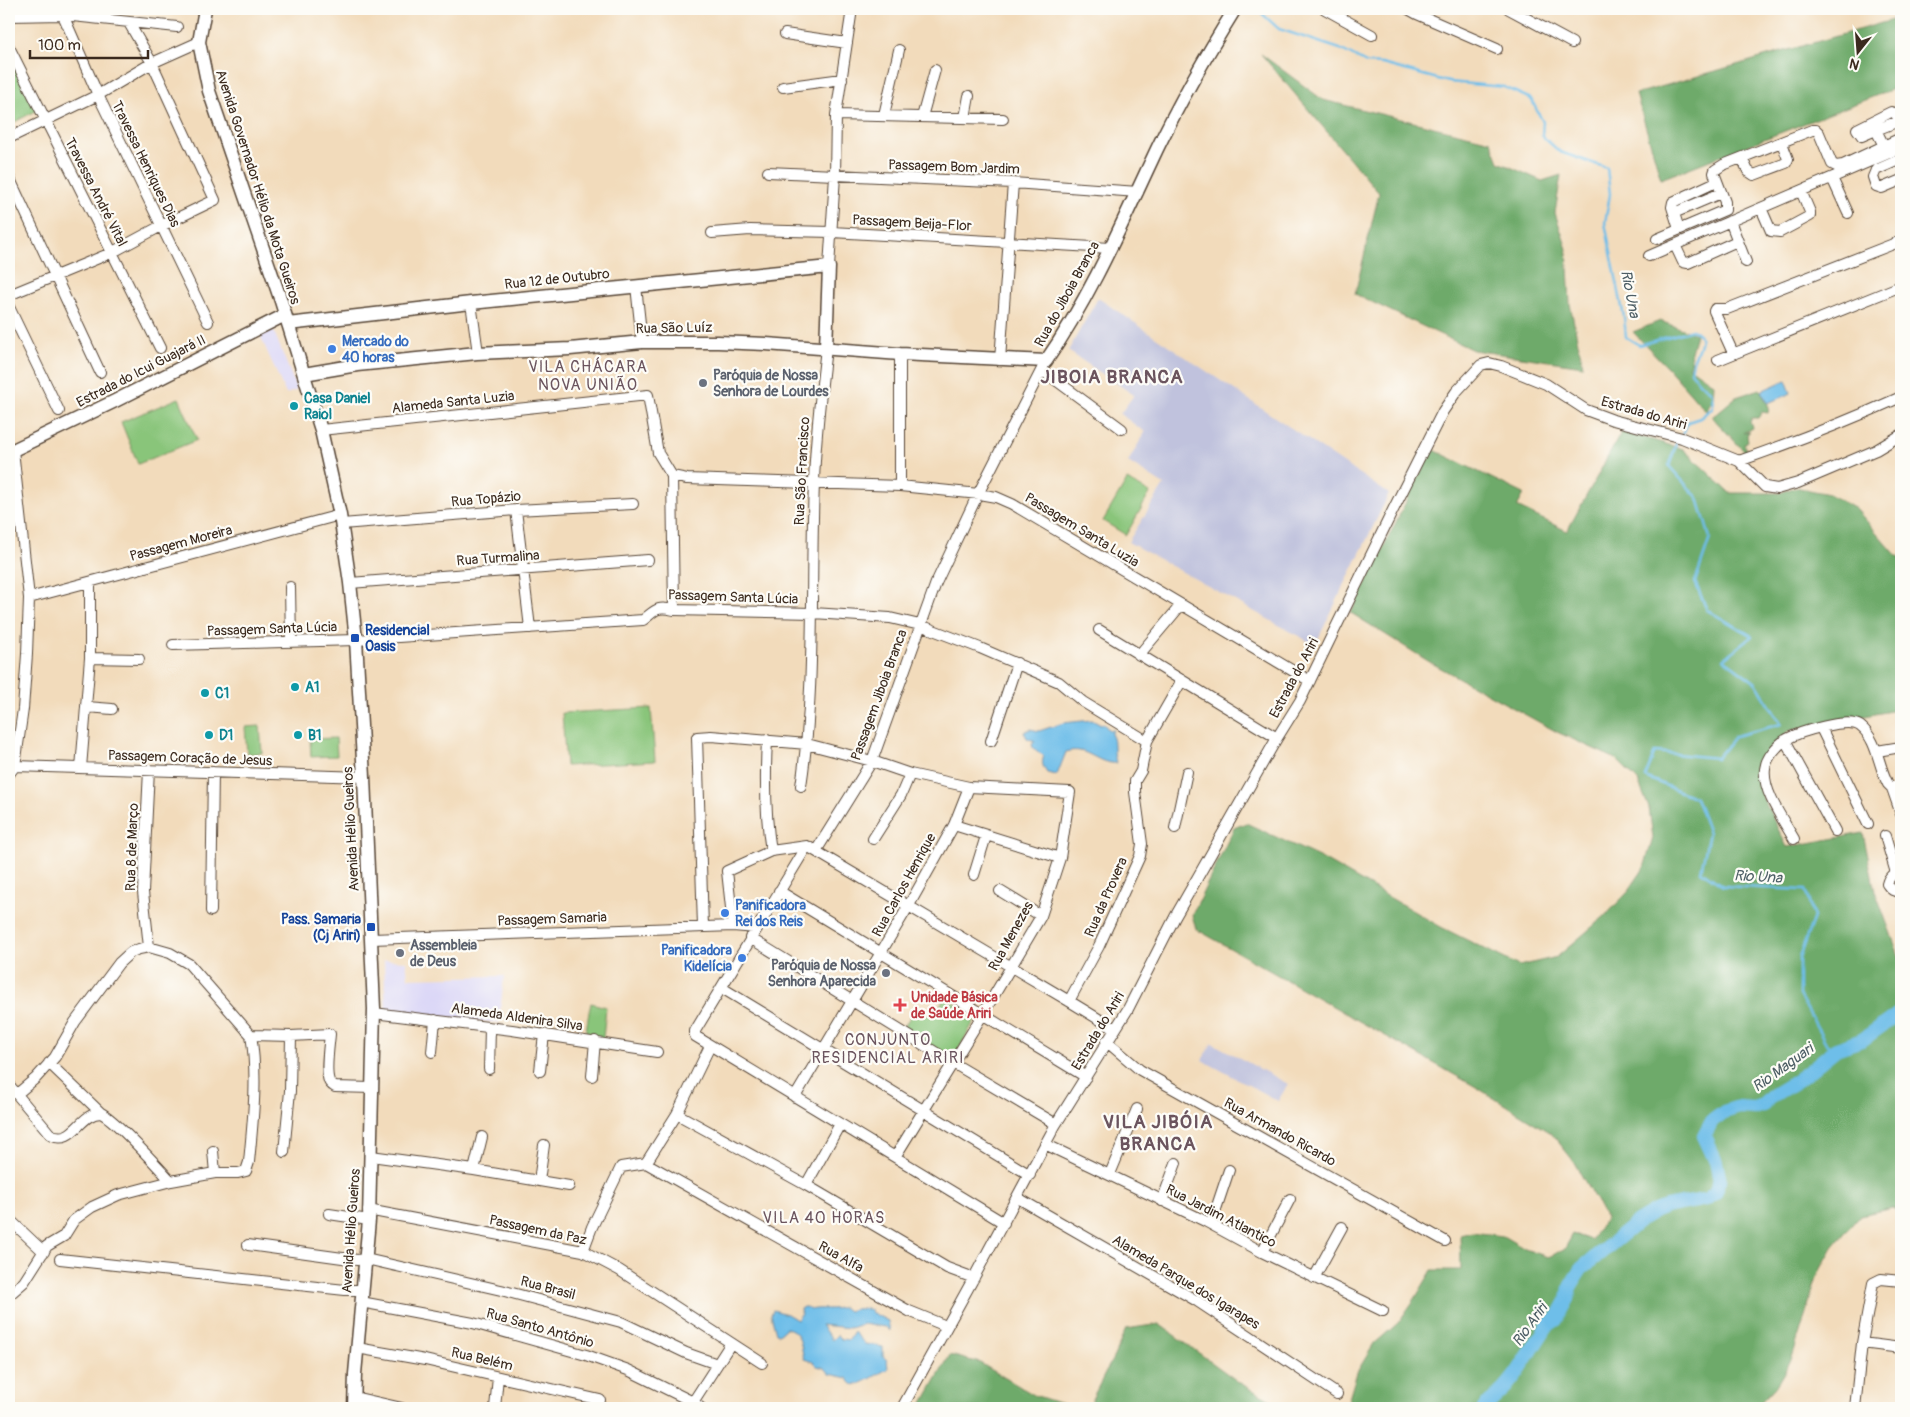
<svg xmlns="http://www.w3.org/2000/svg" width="1910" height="1417" font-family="Pangolin,sans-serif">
  <rect width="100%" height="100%" fill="#fdfcf7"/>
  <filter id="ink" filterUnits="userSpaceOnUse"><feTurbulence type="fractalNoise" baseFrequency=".02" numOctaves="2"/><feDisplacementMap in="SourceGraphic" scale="10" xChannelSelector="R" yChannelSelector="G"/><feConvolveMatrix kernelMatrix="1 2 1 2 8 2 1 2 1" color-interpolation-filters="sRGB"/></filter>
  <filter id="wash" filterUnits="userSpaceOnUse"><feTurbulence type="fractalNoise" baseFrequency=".0096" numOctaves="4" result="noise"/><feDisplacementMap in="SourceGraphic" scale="20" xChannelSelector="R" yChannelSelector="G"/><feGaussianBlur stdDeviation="1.12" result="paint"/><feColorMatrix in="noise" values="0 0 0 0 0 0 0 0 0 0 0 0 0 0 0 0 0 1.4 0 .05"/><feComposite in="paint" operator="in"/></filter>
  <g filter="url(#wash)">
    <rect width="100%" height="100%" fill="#f2dbbb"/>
    <path fill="#dad6f7" d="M 273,329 L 297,390 L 286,394 L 260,335 Z
      M 384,960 L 406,961 L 408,978 L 504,976 L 499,1023 L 386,1011 Z"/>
    <path fill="#c0c2dd" d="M 1098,298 L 1389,494 L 1315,645 L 1128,542 L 1164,485 L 1128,462 L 1145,432 L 1120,414 L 1134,395 L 1068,351 Z
      M 1212,1043 L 1288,1084 L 1278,1101 L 1202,1060 Z"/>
    <path fill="#89c57a" stroke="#62784c" d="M 17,66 L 39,109 L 9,125 L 9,71 Z
      M 179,398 L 197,440 L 138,464 L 121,422 Z
      M 1127,480 L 1150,493 L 1126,535 L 1103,521 Z
      M 651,708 L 655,761 L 566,766 L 562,713 Z
      M 260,726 L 262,753 L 247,754 L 245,727 Z
      M 336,738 L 337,756 L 311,757 L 310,739 Z
      M 945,998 L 977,1016 L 953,1060 L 902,1030 L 916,1007 L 932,1017 Z
      M 591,1003 L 606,1007 L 603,1039 L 585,1037 C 587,1026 588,1015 591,1003 Z"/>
    <path fill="#6eaa6a" stroke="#546a44" d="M 1899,18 L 1901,26 L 1901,86 L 1661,179 L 1636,94 Z
      M 1261,54 L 1323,100 L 1491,141 L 1499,162 L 1542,181 L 1561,175 L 1555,213 L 1567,249 L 1570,304 L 1583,366 L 1473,350 L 1355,294 L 1379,193 Z
      M 1660,321 L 1696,334 L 1691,352 L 1690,367 L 1714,384 L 1713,398 L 1706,411 L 1669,369 L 1633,332 Z
      M 1760,389 L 1769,407 L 1768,413 L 1762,412 L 1758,418 L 1752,418 L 1750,422 L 1752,428 L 1743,433 L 1749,432 L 1747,435 L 1748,441 L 1744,444 L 1748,453 L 1743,450 L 1712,417 L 1736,397 Z
      M 1622,431 L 1683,449 L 1730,493 L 1780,493 L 1795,487 L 1829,494 L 1856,509 L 1897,556 L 1901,557 L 1901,709 L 1789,731 L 1770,751 L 1760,775 L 1762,796 L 1787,847 L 1863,833 L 1875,891 L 1901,961 L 1901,1212 L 1893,1208 L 1860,1215 L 1833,1247 L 1818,1274 L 1791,1361 L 1775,1387 L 1755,1408 L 1334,1408 L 1348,1402 L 1357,1372 L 1374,1344 L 1398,1323 L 1416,1297 L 1432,1270 L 1461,1270 L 1460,1235 L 1472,1232 L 1503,1236 L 1525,1249 L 1548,1257 L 1564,1250 L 1573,1234 L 1591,1240 L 1606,1218 L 1572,1159 L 1552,1134 L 1476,1087 L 1196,929 L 1192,915 L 1234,828 L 1246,823 L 1321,858 L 1441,927 L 1519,966 L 1557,957 L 1606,915 L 1627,893 L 1644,868 L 1653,838 L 1649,808 L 1638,781 L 1616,759 L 1557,732 L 1428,661 L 1351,613 L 1432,449 L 1524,494 L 1517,507 L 1567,531 Z
      M 1159,1324 L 1240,1383 L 1285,1408 L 1093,1408 L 1092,1399 L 1114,1356 L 1126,1329 Z
      M 950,1355 L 980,1363 L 1034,1395 L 1075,1408 L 920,1408 Z"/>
    <path fill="#6ebee9" stroke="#547484" d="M 1786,380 L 1791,393 L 1768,403 L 1761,391 Z
      M 1092,720 L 1101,725 L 1103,723 L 1109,730 L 1113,730 L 1111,734 C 1117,743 1111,753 1117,763 C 1097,765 1087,745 1066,752 L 1057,775 L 1047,773 C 1043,767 1041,763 1044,756 L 1033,748 L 1032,743 L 1035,741 L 1027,738 L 1024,732 L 1030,729 L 1039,731 L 1063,723 Z
      M 803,1307 L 806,1307 L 810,1310 C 822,1307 831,1311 843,1307 L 848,1311 C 856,1308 863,1308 871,1310 L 871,1312 L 888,1321 L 890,1331 L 886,1327 L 862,1324 L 850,1328 L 821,1325 L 832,1340 L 837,1335 L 841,1339 L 849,1340 L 854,1332 L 865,1344 L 883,1347 L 883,1357 L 887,1360 L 888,1369 C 880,1372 859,1388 852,1384 C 850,1383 849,1380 848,1378 L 830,1374 L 825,1368 L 817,1366 L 813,1362 L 804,1359 C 801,1347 801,1330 786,1328 L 779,1334 L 776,1333 L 771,1314 L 773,1310 L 787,1314 L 797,1320 L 801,1314 L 800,1309 Z"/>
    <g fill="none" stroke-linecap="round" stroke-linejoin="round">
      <path stroke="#6ebee9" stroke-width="2.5" d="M 1257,9 L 1279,29 L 1340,49 L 1366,63 L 1382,64 L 1449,82 L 1504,87 L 1531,99 L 1543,122 L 1542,136 L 1560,152 L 1607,168 L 1610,194 L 1605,223 L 1624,317 L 1626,337 L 1639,345 L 1692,330 C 1708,335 1697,350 1694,359 C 1692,363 1692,368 1691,372 L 1700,383 L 1712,392 L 1713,407 L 1700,418 L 1688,422 L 1682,435
        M 1677,441 L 1669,466 L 1698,498 L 1710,538 L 1695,582 L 1707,610 L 1752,636 L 1724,659 L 1756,683 L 1781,724 L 1735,736 L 1717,758 L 1655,752 L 1645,777 L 1696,798 L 1709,833 L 1701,871 L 1723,886 L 1805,890 L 1814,917 L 1799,957 L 1799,995 L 1827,1045 L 1836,1049"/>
      <path stroke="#6ebee9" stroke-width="14" d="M 1484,1408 L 1506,1387 L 1517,1373 L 1547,1326 L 1557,1319 L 1568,1299 L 1570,1287 L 1581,1269 L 1639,1221 L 1656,1211 L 1666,1207 L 1707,1199 L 1715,1193 L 1720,1180 L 1716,1162 L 1704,1136 L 1712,1121 L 1724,1112 L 1739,1107 L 1754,1108 L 1763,1105 L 1772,1096 L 1798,1080 L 1836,1049 L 1862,1040 L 1901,1012"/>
    </g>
  </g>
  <g filter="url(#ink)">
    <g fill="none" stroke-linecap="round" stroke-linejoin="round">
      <g stroke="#564536" stroke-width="12">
        <path id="minor" d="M 1325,9 L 1372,35
          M 1408,9 L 1417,14 L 1497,49
          M 1509,9 L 1572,43
          M 63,15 L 98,95 L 208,322
          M 9,16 L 63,15 L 177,27
          M 785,34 L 847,43
          M 9,47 L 160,348
          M 783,87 L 842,79
          M 836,115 L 1003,119
          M 884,115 L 899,50
          M 922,117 L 935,70
          M 965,118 L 969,96
          M 1876,130 L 1862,136 L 1857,129 L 1891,112 L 1895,113 L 1898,118 L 1896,122 L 1876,130 L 1884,146
          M 9,138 L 98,95 L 152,63 L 199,42
          M 1742,158 L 1748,171 L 1754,175 L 1786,163 L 1788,159 L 1782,143
          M 1901,159 L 1876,170 L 1873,177 L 1876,186 L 1882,188 L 1901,180
          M 768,172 L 1013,183 L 1138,192
          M 9,177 L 100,372
          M 1832,178 L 1848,213
          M 1761,208 L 1771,231 L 1780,232 L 1810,216 L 1810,212 L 1801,191
          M 1674,213 L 1721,193
          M 1730,221 L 1746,262
          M 1679,229 L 1672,207 L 1673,202 L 1716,182
          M 712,233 L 750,230 L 832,232 L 1110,248
          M 1657,239 L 1725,210 L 1725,202 L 1714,173 L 1715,170 L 1723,165 L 1812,130 L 1816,130 L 1819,133 L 1832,164 L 1836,166 L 1843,165 L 1901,138
          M 1675,245 L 1683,262 L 1688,263 L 1737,241
          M 1649,256 L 1901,148
          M 829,267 L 835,176 L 836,115 L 852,9
          M 636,286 L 642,342
          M 9,295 L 111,253 L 161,226 L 215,200 L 152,63 L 129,23
          M 471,303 L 478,353
          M 9,307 L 59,411
          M 1733,353 L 1714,311 L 1715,309 L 1727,309 L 1901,241
          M 1000,360 L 1013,183
          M 1718,360 L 1901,286
          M 1042,370 L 1122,429
          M 321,430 L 648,395 L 658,453 L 672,476 L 674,610
          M 1739,461 C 1794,442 1848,421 1901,397
          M 672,476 L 687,479 L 900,486 L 979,494 L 996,497 L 1012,504 L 1310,681
          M 900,486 L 900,354
          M 516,510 L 530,628
          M 342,524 L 516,510 L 633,504
          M 350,583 L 648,560
          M 290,587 L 291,642
          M 29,598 L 340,515
          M 1099,630 L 1277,738
          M 173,645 L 356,640 L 643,620 C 656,610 656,606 674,610 L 813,613 L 890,618 L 920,625 L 980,648 L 1059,682 L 1083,702 L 1147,741
          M 1139,655 L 1181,605
          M 90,658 L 139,659
          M 87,707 L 112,709
          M 1821,728 L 1868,824
          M 767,740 C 765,778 765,814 771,851
          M 1785,740 L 1835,831
          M 991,741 L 1017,663
          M 1877,751 L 1901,747
          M 15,766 L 364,777
          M 81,768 L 90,658 L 90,582
          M 9,774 L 15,766 L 23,709 L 27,654 L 29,598 L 13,450
          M 801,786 C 816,686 810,585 814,483 C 815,439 821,392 826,348
          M 1892,788 L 1901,814
          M 954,825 L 1060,858
          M 1175,828 L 1187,772
          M 1885,836 L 1896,873
          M 873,839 L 901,795 L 910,774
          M 1794,839 C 1784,821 1762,791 1765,769 C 1766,758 1777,745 1787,739 C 1799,732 1848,717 1860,726 C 1878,740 1878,766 1888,784 L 1892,788 L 1901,785
          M 807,846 L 695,1031 L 695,1036 L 1004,1223
          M 816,851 L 872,761 L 936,583 L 976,498 L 1046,361
          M 1901,872 C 1893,873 1889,876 1887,884 C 1891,890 1894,892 1901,891
          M 974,875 L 986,836
          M 779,891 L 1086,1077
          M 1000,891 L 1041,916
          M 211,911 L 213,772
          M 733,926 L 727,871 L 771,851 L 807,846 L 1069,1001 L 1115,1029
          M 703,927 L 697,737 L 711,736 L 807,744 L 872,761 L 910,774 L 969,787 L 1070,792 L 1060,858 L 1041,916 L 983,1014 L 895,1157
          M 750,938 L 953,1063 L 1056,1124
          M 372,939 L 733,926 L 756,928
          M 149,947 L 143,892 L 149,770
          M 722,988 L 1030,1175
          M 1069,1001 L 1099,946 L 1140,856 L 1142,844 L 1135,792 L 1135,781 L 1141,771 L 1147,741 L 1182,680
          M 374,1013 L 512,1030 L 657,1052
          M 1106,1041 L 1140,1070 L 1445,1241
          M 432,1052 L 435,1020
          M 49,1063 L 101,1113 C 116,1120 158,1167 171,1181
          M 489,1069 L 490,1028
          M 540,1071 L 544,1034
          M 592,1076 L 595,1041
          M 9,1085 L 50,1134 C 74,1146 79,1113 101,1113
          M 17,1094 L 36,1078 L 55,1057 L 75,1022 L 119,963 L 131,952 L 139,949 L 149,947 L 170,953 L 189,964 L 251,1035 L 291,1036 L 330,1034 C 329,1046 325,1071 329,1081 C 330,1084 332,1085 335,1087 L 372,1088
          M 795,1097 L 908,907 L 954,825 L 969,787
          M 677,1114 L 806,1185 L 947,1268 L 974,1278
          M 1047,1145 L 1205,1221 L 1262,1252 L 1383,1311
          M 213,1151 L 215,1173
          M 284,1152 L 290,1091 L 291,1036
          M 371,1156 L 474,1170 L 569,1186
          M 646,1163 L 909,1311 L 946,1326
          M 474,1170 L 482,1137
          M 1110,1174 L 1137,1109
          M 539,1181 L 544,1145
          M 806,1185 L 840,1124
          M 1018,1198 L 1197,1301 L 1337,1394
          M 1162,1201 L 1176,1163
          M 368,1210 L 583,1251 L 619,1270 L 762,1363
          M 329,1214 L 369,1220
          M 9,1219 L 44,1252
          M 1211,1224 L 1229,1170
          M 248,1245 L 357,1260 L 366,1259 L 501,1290 L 621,1322 L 686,1353 L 717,1364
          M 583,1251 L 592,1227 L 621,1167 L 646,1163 L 677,1114 L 710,1046
          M 1262,1252 L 1290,1199
          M 60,1259 L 345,1290 L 362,1290
          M 1314,1278 L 1342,1227
          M 9,1295 L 24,1282 L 47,1246 L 64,1236 L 74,1220 L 92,1207 L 118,1195 L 171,1181 L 215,1173 L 238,1173 L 246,1171 L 249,1162 C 253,1120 258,1077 251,1035
          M 361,1302 L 473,1323 L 586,1355 L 628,1370 L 693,1402 L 701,1408
          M 1862,1343 L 1901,1348
          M 357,1348 L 425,1360 L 600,1400
          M 354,1397 L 402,1408
          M 693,1402 L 731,1343
          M 495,1408 L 498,1377
          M 902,1408 L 972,1281 L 1056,1124 L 1128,1009 L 1175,917 L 1277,738 L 1300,701 L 1393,510 L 1443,411 L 1456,392 L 1481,365 L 1489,363 L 1501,366 L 1546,384 L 1586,410 L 1613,420 L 1682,438 L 1739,461 L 1765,487 L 1777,489 L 1798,483 L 1876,450 L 1901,435
          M 1855,1408 L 1862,1343 L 1873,1283 L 1881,1279 L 1901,1281"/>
      </g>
      <g stroke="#564536" stroke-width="15">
        <path id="major" d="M 205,9 L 199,42 L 209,91 L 281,301 L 321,430 L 340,515 L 350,583 L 356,640 L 364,777 L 374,1009 L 369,1220 L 355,1374 L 354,1408
          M 288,324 L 471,303 L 829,267 L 826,348
          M 304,374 L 357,365 L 477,353 L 570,349 L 642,342 L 718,342 L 766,344 L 900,354 L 1046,361 C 1091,296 1123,221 1157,149 C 1180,101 1207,54 1235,9
          M 9,452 L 115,401 L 285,315"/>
      </g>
      <use href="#minor" stroke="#fff" stroke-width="10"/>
      <use href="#major" stroke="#fff" stroke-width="12"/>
    </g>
  </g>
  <g fill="#3f7fe0" stroke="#fdfcf7" stroke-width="2">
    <circle cx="332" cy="349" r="5"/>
    <circle cx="725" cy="913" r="5"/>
    <circle cx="742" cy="958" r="5"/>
  </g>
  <g fill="#6b7280" stroke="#fdfcf7" stroke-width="2">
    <circle cx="703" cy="383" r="5"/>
    <circle cx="400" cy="953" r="5"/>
    <circle cx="886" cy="973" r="5"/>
  </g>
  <g fill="#0f9aa8" stroke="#fdfcf7" stroke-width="2">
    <circle cx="294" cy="406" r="5"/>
    <circle cx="295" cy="687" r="5"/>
    <circle cx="205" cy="693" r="5"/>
    <circle cx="209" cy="735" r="5"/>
    <circle cx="298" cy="735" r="5"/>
  </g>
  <g fill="#1a4fb4" stroke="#fdfcf7" stroke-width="2">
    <rect x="350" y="633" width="10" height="10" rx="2.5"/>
    <rect x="366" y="922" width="10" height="10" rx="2.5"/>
  </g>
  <path fill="#e0444e" stroke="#fdfcf7" stroke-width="2" d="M897.5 997.5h5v5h5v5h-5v5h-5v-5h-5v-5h5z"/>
  <g text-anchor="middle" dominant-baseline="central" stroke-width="4.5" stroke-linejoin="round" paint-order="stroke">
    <g font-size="14" fill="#3b2a1e" stroke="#fdfcf7">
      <text transform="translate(146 164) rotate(64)">Travessa Henriques Dias</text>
      <text transform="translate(954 167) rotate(2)">Passagem Bom Jardim</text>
      <text transform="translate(258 187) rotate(72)">Avenida Governador Hélio da Mota Gueiros</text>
      <text transform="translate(96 192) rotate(63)">Travessa André Vital</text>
      <text transform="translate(912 223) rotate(3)">Passagem Beija-Flor</text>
      <text transform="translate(557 279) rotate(-6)">Rua 12 de Outubro</text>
      <text transform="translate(1067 294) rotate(-61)">Rua do Jiboia Branca</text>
      <text transform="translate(674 328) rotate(-1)">Rua São Luíz</text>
      <text transform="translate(141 371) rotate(-27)">Estrada do Icui Guajará II</text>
      <text transform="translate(453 402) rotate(-6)">Alameda Santa Luzia</text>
      <text transform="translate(1644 413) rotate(16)">Estrada do Ariri</text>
      <text transform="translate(802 471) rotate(-87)">Rua São Francisco</text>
      <text transform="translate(486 499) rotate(-5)">Rua Topázio</text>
      <text transform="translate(1082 530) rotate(31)">Passagem Santa Luzia</text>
      <text transform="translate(181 543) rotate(-15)">Passagem Moreira</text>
      <text transform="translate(498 558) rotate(-4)">Rua Turmalina</text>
      <text transform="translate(733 597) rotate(2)">Passagem Santa Lúcia</text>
      <text transform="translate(272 629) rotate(-2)">Passagem Santa Lúcia</text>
      <text transform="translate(1294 678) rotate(-62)">Estrada do Ariri</text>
      <text transform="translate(879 695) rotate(-70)">Passagem Jiboia Branca</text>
      <text transform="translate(190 758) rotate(2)">Passagem Coração de Jesus</text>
      <text transform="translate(351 829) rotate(-93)">Avenida Hélio Gueiros</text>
      <text transform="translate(132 847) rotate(-88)">Rua 8 de Março</text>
      <text transform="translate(904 885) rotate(-61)">Rua Carlos Henrique</text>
      <text transform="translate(1106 897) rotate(-66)">Rua da Provera</text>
      <text transform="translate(552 919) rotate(-2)">Passagem Samaria</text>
      <text transform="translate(1011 936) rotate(-61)">Rua Menezes</text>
      <text transform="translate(517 1017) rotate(8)">Alameda Aldenira Silva</text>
      <text transform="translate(1098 1031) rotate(-59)">Estrada do Ariri</text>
      <text transform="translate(1280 1132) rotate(29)">Rua Armando Ricardo</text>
      <text transform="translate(1221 1216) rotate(27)">Rua Jardim Atlantico</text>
      <text transform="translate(538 1230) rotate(12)">Passagem da Paz</text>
      <text transform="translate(351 1231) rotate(-86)">Avenida Hélio Gueiros</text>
      <text transform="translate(841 1257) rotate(29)">Rua Alfa</text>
      <text transform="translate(1186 1282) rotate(31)">Alameda Parque dos Igarapes</text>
      <text transform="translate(548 1288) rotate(15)">Rua Brasil</text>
      <text transform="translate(540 1328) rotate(16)">Rua Santo Antônio</text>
      <text transform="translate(482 1359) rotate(13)">Rua Belém</text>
    </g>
    <g font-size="14" font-weight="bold" fill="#366cbe" stroke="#fdfcf7" text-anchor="start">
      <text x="342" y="341">Mercado do<tspan x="342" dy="16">40 horas</tspan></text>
      <text x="735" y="905">Panificadora<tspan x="735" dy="16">Rei dos Reis</tspan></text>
      <text x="732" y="950" text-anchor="end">Panificadora<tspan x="732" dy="16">Kidelícia</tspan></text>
    </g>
    <g font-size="14" font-weight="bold" fill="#5b616d" stroke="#fdfcf7" text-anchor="start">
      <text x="713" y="375">Paróquia de Nossa<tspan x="713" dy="16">Senhora de Lourdes</tspan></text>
      <text x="410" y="945">Assembleia<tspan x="410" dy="16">de Deus</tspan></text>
      <text x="876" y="965" text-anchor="end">Paróquia de Nossa<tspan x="876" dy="16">Senhora Aparecida</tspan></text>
    </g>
    <g font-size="14" font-weight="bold" fill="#0d838f" stroke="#fdfcf7" text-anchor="start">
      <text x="304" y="398">Casa Daniel<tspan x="304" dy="16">Raiol</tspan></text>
      <text x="305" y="687">A1</text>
      <text x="215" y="693">C1</text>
      <text x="219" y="735">D1</text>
      <text x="308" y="735">B1</text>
    </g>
    <g font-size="14" font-weight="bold" fill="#164399" stroke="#fdfcf7" text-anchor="start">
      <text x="365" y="630">Residencial<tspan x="365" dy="16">Oasis</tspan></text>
      <text x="361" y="919" text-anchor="end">Pass. Samaria<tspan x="361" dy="16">(Cj Ariri)</tspan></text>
    </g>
    <g font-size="14" font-weight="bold" fill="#be3a42" stroke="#fdfcf7" text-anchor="start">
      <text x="911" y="997">Unidade Básica<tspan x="911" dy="16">de Saúde Ariri</tspan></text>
    </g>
    <g font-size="15" font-style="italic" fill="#4d5e65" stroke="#fdfcf7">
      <text transform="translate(1630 294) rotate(79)">Rio Una</text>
      <text transform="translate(1758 877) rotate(3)">Rio Una</text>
      <text transform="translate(1783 1068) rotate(-36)">Rio Maguari</text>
      <text transform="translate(1530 1325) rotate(-54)">Rio Ariri</text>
    </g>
    <g font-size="16" letter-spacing="1" fill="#6b545e" stroke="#fdfcf7">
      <text x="588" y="367">VILA CHÁCARA<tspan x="588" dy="18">NOVA UNIÃO</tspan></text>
      <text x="888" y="1040">CONJUNTO<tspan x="888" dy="18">RESIDENCIAL ARIRI</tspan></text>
      <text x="824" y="1218">VILA 40 HORAS</text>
    </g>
    <g font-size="19" font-weight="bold" letter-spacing="1" fill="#6b545e" stroke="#fdfcf7">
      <text x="1112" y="377">JIBOIA BRANCA</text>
      <text x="1158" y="1122">VILA JIBÓIA<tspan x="1158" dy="22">BRANCA</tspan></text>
    </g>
  </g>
  <rect width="1910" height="1417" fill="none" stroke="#fdfcf7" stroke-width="30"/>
  <g transform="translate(1858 52) rotate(197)" stroke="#fdfcf7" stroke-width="4" paint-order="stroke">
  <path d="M0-4L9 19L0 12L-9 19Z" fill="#3b2a1e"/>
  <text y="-8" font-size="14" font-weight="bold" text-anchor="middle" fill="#3b2a1e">N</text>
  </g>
  <path d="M30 50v8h118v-8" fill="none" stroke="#3b2a1e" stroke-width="2.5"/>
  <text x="38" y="50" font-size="15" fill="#3b2a1e" stroke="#fdfcf7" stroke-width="4" paint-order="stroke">100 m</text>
</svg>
